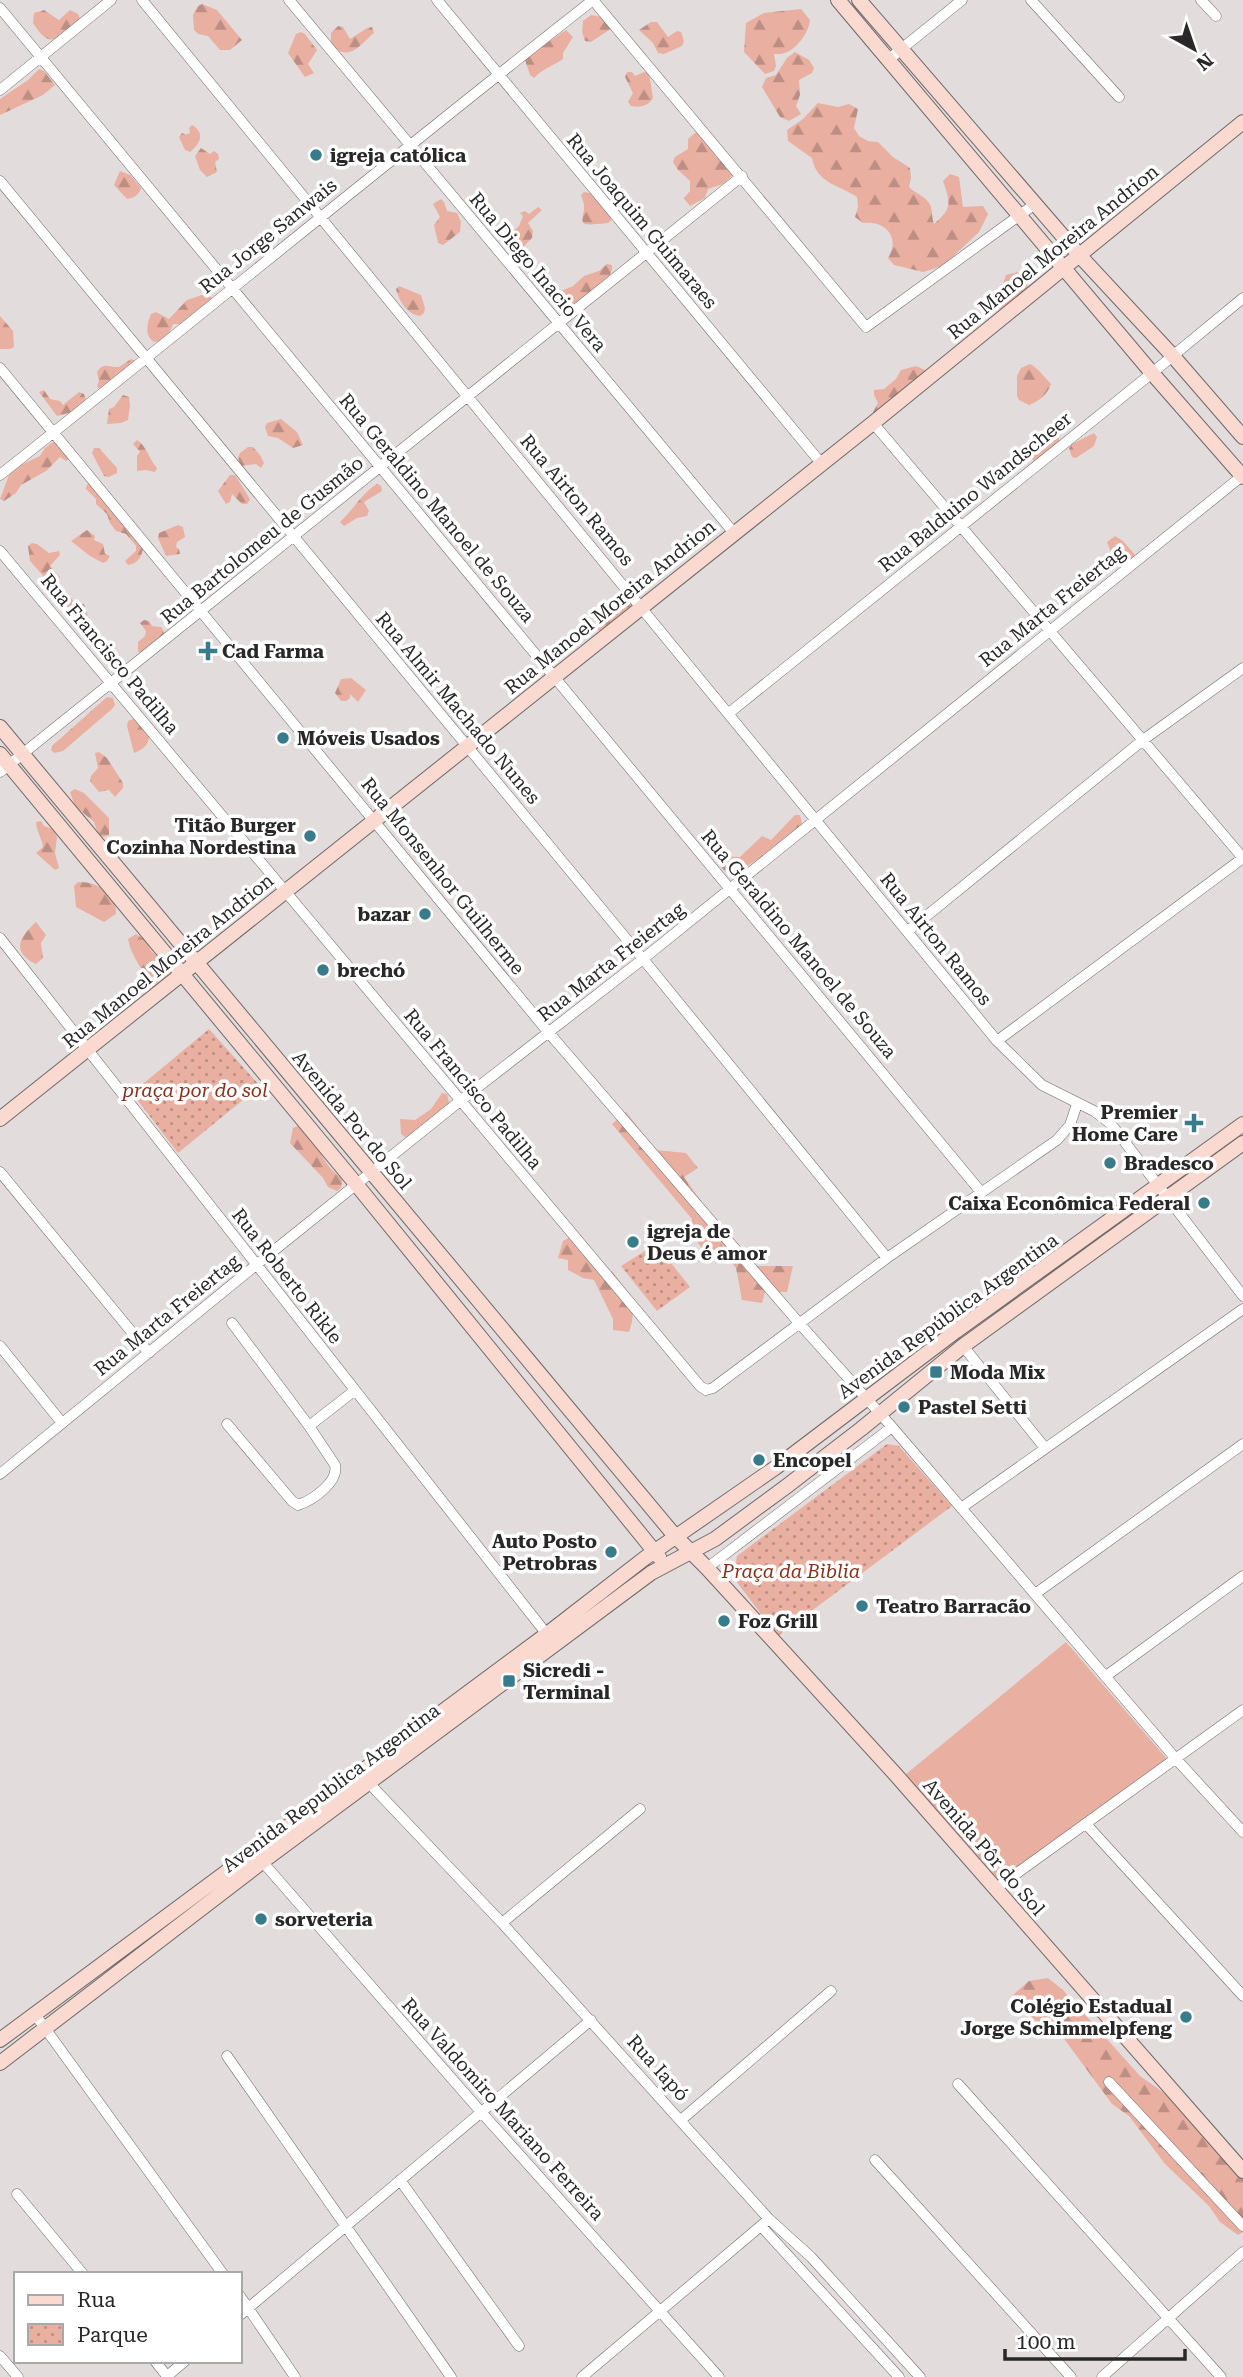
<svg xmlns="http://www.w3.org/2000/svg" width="1243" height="2377" font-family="'Roboto Serif',serif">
  <defs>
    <pattern id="forest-firs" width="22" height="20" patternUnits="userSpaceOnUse" patternTransform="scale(1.75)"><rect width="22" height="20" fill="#e9afa1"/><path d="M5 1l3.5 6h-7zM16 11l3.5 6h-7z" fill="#bd8e83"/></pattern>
    <pattern id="park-dots" width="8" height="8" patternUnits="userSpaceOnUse" patternTransform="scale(1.75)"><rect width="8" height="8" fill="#e9afa1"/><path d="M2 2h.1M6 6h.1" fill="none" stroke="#bd8e83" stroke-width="1.8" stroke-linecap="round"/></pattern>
  </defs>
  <rect width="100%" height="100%" fill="#e2dddc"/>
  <path fill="#e9afa1" d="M 1066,1642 L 1167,1759 L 999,1880 L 905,1775 Z"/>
  <path fill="url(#forest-firs)" d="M 202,4 L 217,10 L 242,40 L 230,50 L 220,50 L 208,36 L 198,34 L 194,30 L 193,15 L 198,6 Z
    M 801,9 L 810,20 C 809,32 797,49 785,53 C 782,54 778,54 774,54 L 776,66 L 774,71 L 765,74 L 744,52 L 746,23 L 764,13 Z
    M 44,10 L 59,20 L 70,10 L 78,14 L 80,19 C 77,24 73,27 68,31 C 50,45 45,41 33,23 L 34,13 Z
    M 591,15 L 602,17 L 612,28 L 591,42 L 585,41 L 582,32 L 583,21 Z
    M 651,22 L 657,22 L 668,37 L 677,31 L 681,32 L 684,41 L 682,46 L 664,54 L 658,53 L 653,43 L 639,30 Z
    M 338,26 L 343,27 L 350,39 L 367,28 L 372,27 L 374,33 C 359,46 348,63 331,44 L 331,33 Z
    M 566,30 L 573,37 L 563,53 L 563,59 C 553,66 542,69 534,78 L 530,75 L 525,60 L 528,56 Z
    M 301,32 L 305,34 L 317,50 L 308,64 L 314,73 L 305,77 L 288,53 L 296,34 Z
    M 795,52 L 809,60 L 814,68 L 812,73 L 799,80 L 800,95 L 796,106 L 801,114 L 789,121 L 780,117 L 762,87 L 766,78 L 776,75 L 787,58 Z
    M 39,69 L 44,71 L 55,85 L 43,95 L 0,115 L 0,99 L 28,80 Z
    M 627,72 L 632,72 L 635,76 L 644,72 L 649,73 L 653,98 C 648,106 640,108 631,106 L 628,102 L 633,93 L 625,77 Z
    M 818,103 L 838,107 L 849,104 L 858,109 L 854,128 L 859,136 L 868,141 L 878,142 L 893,157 L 910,168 L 911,178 L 909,187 C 916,194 928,197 931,207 C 932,212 932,218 934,224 C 952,208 951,204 943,181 L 950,174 L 959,177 L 963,207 L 983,206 L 988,214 L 979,232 L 943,266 L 923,272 L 894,265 L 888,258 C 901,237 885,220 863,223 L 855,217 L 858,207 L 857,197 C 839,185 816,183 812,158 L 788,141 L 787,130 L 803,119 Z
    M 192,125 C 206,133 200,144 190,152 L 185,150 L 179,137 L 182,133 L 186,135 L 190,133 L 189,128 Z
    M 695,133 L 700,133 L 710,143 L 716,157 L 725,161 L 734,174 L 723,184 L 708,189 L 705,198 L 690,206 L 684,198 L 690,191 L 690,181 L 678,170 L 673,162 L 675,157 L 688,149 L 688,139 Z
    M 201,148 L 210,154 L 214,151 L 218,154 L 219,159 L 215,162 L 217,172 L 207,177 L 200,170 L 195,156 Z
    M 120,171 L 130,175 L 141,188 C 139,195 134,198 127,199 L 114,185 Z
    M 584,192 L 594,194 L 610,214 L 611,221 C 605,225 602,223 595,224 C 575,227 585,216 584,206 C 584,202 582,199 581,195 Z
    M 441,199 L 444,202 L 447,211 L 457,213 L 461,222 L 460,232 L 443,245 L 438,243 L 434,225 L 440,217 L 433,204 Z
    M 538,207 L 542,210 L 528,223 L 533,231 L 532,238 L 521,249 L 511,250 L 507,247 L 508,236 L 519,226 L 523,216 L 520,213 L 525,211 L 529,214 Z
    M 607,264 L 612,265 C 613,279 601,282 592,290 L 590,295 L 573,307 L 568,306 L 566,302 L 557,302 L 553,299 L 554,294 L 573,286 L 584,276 L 599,271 Z
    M 1018,272 L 1029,288 L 1002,314 L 993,297 L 1001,290 L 1006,275 Z
    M 399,286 L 421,295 L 425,308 L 424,313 L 420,316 C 407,314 399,301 396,289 Z
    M 202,295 L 212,297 L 212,305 L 183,324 L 173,324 C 169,335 166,341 154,342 C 144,335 147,324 151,314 L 156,312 L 169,319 L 187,300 Z
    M 0,316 L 13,331 L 14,347 L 10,349 L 0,349 Z
    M 131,359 L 136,361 L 100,390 L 97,386 L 99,381 L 97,372 C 104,361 109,368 119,367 Z
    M 1030,364 C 1037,367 1046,379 1051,384 C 1048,394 1038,402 1029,405 L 1019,400 L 1017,396 L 1017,376 L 1021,368 Z
    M 916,366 L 930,372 L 876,416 L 873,412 L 878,403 L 874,395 L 874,390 L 884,389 L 896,379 L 901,370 Z
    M 44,390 L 50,399 L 60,401 L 63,405 L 79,392 L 84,394 L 87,403 L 76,411 L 57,416 L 39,392 Z
    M 123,395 L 129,397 L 130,406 L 128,420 L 121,423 L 107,424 L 109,409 L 114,407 Z
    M 281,419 L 297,432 L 303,445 L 293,448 L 278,438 L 268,436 L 265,427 L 267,423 Z
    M 1094,433 L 1097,437 L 1094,446 L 1076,458 L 1072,457 L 1069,448 L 1072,444 Z
    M 1059,434 L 1059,444 L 1039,460 L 1034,461 L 1030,457 L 1030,443 L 1032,439 L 1037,438 L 1047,442 L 1055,435 Z
    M 137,440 C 146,445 149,459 157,468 L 155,472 L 146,470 L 137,471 L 137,456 L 140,452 L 133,444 Z
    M 53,442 L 58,443 L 70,458 L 66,461 L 60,457 L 46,471 L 21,485 L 16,493 L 4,501 L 0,499 L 9,475 L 21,465 L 40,456 L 45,448 Z
    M 248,447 L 253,447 L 260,455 L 264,463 L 261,468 L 256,464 L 241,466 L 238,458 L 240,453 Z
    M 94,448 L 99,448 L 117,468 L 117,473 L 109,477 L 104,476 L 92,453 Z
    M 230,475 L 235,475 C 238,480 249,496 250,500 L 247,504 L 242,504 L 232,494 L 230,502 L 226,504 L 218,491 Z
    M 92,483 L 143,548 C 142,557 137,564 128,565 L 125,561 L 136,551 L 136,546 L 126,534 L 116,531 L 110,523 L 107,514 L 96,504 L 96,499 L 86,489 L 87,484 Z
    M 377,484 L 381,486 L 382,491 L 364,502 L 369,511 L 367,516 L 357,518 L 344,526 L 340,522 C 353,510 362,493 377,484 Z
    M 178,525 L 183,527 L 185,537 L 177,542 L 176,547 L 179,549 L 180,554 L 166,556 L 158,538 L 159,533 Z
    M 87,530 L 95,536 L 94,540 L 103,544 L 105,554 L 110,556 L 107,561 L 103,563 L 90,556 L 71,541 Z
    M 1115,536 L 1123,541 L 1136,556 L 1125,565 L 1116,565 L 1107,542 Z
    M 32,543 L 37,544 L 49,553 L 59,551 L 60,555 L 50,566 L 60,577 L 57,586 L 59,590 L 69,594 L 74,603 L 84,604 L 88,617 L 80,621 L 70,608 L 61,604 L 51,593 L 46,579 L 30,561 L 28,546 Z
    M 628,600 L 633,602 L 633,607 L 602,631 L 596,630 L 594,625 L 597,615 L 601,612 L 610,616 Z
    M 144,620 L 149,621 L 152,626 L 161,627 L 165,633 C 160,642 150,653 138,652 L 138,642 L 145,636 L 146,631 L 140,623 Z
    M 351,678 L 366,690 L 358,702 L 350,694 L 350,698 L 346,701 L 341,701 L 335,693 L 341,679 Z
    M 107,697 L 113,698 L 115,705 L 112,709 L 63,751 L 54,753 L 51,750 L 53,745 Z
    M 133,719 C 151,726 157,745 134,753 L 127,726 L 128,721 Z
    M 99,752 L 107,758 L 123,783 L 123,788 L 115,797 L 109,790 L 99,792 L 90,781 L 91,776 L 98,768 L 95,753 Z
    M 75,789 L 84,793 L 109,818 L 109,835 L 104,837 L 99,836 L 94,822 L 75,806 L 70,792 Z
    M 795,815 L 800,815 L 802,824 L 792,836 L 737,873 L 732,875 C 723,873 719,865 721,856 L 740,857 L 762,836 L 771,840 Z
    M 41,821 L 44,826 L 53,829 L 57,837 L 55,853 L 59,868 L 55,870 L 36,853 L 43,847 C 42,838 36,830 36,822 Z
    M 78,882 C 96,881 117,893 116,914 L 104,922 L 76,907 L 74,886 Z
    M 36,922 L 46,935 L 41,943 L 43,958 L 36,964 C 10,951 20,937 36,922 Z
    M 136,934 L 145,940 L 152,952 L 171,967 L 173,977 L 153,991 C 146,972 131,958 128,939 Z
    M 442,1093 L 447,1094 L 449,1103 L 446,1107 L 415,1135 L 405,1137 L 401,1134 L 400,1119 L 415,1120 L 431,1109 Z
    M 626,1112 L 656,1150 L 686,1153 L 698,1168 L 684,1177 L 712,1217 L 756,1266 L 793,1266 L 787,1292 L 765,1292 L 762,1303 L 742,1300 L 736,1268 L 723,1252 L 702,1248 L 690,1233 L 692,1219 L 612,1124 Z
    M 298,1126 C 319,1137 321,1168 343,1178 L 341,1188 L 337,1191 L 328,1187 L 323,1178 L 290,1143 L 293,1128 Z
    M 574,1235 L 603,1272 L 612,1271 C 628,1292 639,1305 629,1332 L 613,1330 L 613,1319 L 594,1280 L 583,1278 L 568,1270 L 568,1260 L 558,1258 L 563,1241 Z
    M 1048,1978 L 1063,1990 L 1140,2076 L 1190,2111 L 1243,2169 L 1243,2232 L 1238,2235 L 1220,2222 L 1209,2206 L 1165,2164 L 1129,2116 L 1112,2104 L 1062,2036 L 1043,2028 L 1024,2010 L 1014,1994 L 1029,1981 Z"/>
  <path fill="url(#park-dots)" d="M 209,1029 L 260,1086 L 178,1153 L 132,1093 Z
    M 656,1244 L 690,1287 L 657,1311 L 621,1266 Z
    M 887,1444 L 899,1446 L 952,1506 L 778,1636 L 733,1577 L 737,1556 Z"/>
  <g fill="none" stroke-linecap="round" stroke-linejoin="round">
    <g stroke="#6d6967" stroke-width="11">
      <path id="street" d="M 142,0 L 997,1041 L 1042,1085 L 1094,1111 L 1111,1124 L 1243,1296
        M 289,0 L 734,533
        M 437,0 L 821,463
        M 1031,0 L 1119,97
        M 1201,0 L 1216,16
        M 0,8 L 981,1192
        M 889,59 L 962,0
        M 0,90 L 111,0
        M 0,181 L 643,959 L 887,1258
        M 0,368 L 549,1033 L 799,1323 L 892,1427 L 1176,1759 L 1243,1832
        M 873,423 L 1243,858
        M 0,475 C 198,318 394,156 593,0 L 866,327 L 1035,204
        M 0,551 L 700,1386 L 706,1390 L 713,1388 L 887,1258 L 1057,1140 L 1070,1125 L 1077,1104
        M 729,713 L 1152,373 L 1243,298
        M 0,772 L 742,176
        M 908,931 L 1143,740 L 1243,668
        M 0,938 L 549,1637
        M 997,1041 L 1243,858
        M 0,1172 L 149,1353
        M 232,1323 L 309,1426
        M 0,1346 L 62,1423
        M 963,1346 L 1045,1448
        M 227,1424 L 292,1501 L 298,1505 C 313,1500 339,1482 335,1465 L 309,1426 L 354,1391
        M 0,1474 L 256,1265 L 460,1101 L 643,959 L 1242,476
        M 961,1508 L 1243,1309
        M 707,1568 L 892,1427
        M 1035,1594 L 1243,1444
        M 1106,1676 L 1243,1576
        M 366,1780 L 502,1923 L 769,2219 L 811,2257 L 920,2377
        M 1086,1824 L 1243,1996
        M 260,1859 L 481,2112 L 719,2377
        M 995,1889 L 1243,1710
        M 502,1923 L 640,1809
        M 34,2013 L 223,2274
        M 227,2056 L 451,2377
        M 1109,2082 L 1243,2226
        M 958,2084 L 1221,2377
        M 681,2120 L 831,1991
        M 875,2160 L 1071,2377
        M 400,2180 L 519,2346
        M 17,2194 L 83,2274
        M 761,2226 L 899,2377
        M 240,2296 L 295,2377
        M 240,2315 L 591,2020
        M 0,2356 L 18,2377
        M 155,2361 L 167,2376
        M 166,2377 L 185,2361
        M 582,2377 L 769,2219
        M 1102,2377 L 1243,2252"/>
    </g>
    <g stroke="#6d6967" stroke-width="16">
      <path id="secondary" d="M 838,0 L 1152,373 L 1243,477
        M 859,0 L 1080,256 L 1172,355 L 1243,437
        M 0,727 L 675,1536 L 707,1568 L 896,1775 L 1243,2171
        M 0,754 L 356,1184 L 659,1557
        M 0,1119 L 873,423 L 1243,122
        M 0,2040 L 547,1634 L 645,1558 L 775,1468 L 956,1331 L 1243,1124
        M 0,2063 L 262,1862 L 651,1573 L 715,1539 L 787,1486 L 861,1429 L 963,1346 L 1243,1143"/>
    </g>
    <use href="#street" stroke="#fff" stroke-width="10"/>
    <use href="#secondary" stroke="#fad9d1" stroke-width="14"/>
  </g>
  <g fill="#387c8b" stroke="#fff" stroke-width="2.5">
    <circle cx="316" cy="155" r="7"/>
    <path d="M204.5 640.5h7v7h7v7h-7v7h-7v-7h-7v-7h7z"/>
    <circle cx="283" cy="738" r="7"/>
    <circle cx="310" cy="836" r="7"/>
    <circle cx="425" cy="914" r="7"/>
    <circle cx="323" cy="970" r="7"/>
    <path d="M1190.5 1112.5h7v7h7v7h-7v7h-7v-7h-7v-7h7z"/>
    <circle cx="1110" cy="1163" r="7"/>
    <circle cx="1204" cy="1203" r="7"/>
    <circle cx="633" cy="1242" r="7"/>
    <rect x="929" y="1365" width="14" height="14" rx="3.5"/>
    <circle cx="904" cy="1407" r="7"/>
    <circle cx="759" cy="1460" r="7"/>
    <circle cx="611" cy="1552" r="7"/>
    <circle cx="862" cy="1606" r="7"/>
    <circle cx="724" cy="1621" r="7"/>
    <rect x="502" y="1674" width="14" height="14" rx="3.5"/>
    <circle cx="261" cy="1919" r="7"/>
    <circle cx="1186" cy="2017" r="7"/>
  </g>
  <g text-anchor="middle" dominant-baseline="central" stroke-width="7" stroke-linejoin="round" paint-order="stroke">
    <g font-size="19" font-weight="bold" fill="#292727" stroke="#fff" text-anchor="start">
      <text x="330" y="155">igreja católica</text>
      <text x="222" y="651">Cad Farma</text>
      <text x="297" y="738">Móveis Usados</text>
      <text x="296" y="825" text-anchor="end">Titão Burger<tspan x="296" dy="22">Cozinha Nordestina</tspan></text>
      <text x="411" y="914" text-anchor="end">bazar</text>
      <text x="337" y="970">brechó</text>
      <text x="1178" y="1112" text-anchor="end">Premier<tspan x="1178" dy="22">Home Care</tspan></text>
      <text x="1124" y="1163">Bradesco</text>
      <text x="1190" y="1203" text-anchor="end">Caixa Econômica Federal</text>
      <text x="647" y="1231">igreja de<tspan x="647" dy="22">Deus é amor</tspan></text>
      <text x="950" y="1372">Moda Mix</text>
      <text x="918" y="1407">Pastel Setti</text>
      <text x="773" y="1460">Encopel</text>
      <text x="597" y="1541" text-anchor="end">Auto Posto<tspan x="597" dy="22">Petrobras</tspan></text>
      <text x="876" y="1606">Teatro Barracão</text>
      <text x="738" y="1621">Foz Grill</text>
      <text x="523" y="1670">Sicredi -<tspan x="523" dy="22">Terminal</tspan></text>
      <text x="275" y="1919">sorveteria</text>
      <text x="1172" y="2006" text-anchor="end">Colégio Estadual<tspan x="1172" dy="22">Jorge Schimmelpfeng</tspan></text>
    </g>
    <g font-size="19" fill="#292727" stroke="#fff">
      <text transform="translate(642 221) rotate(50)">Rua Joaquim Guimaraes</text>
      <text transform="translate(268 236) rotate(-39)">Rua Jorge Sanwais</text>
      <text transform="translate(1053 252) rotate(-39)">Rua Manoel Moreira Andrion</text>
      <text transform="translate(538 272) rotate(50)">Rua Diego Inacio Vera</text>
      <text transform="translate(975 492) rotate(-39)">Rua Balduino Wandscheer</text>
      <text transform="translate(577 500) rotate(50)">Rua Airton Ramos</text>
      <text transform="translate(437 508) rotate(50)">Rua Geraldino Manoel de Souza</text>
      <text transform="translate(262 540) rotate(-39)">Rua Bartolomeu de Gusmão</text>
      <text transform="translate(1052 606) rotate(-39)">Rua Marta Freiertag</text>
      <text transform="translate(610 607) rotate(-39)">Rua Manoel Moreira Andrion</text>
      <text transform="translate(110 654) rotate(50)">Rua Francisco Padilha</text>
      <text transform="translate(458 708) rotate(50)">Rua Almir Machado Nunes</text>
      <text transform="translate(443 876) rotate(51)">Rua Monsenhor Guilherme</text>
      <text transform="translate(936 939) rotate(51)">Rua Airton Ramos</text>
      <text transform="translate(799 944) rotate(50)">Rua Geraldino Manoel de Souza</text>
      <text transform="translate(168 961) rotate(-39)">Rua Manoel Moreira Andrion</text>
      <text transform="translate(611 962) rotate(-38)">Rua Marta Freiertag</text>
      <text transform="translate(473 1089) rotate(50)">Rua Francisco Padilha</text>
      <text transform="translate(352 1120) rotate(50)">Avenida Por do Sol</text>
      <text transform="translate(287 1276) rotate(52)">Rua Roberto Rikle</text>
      <text transform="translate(167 1315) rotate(-39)">Rua Marta Freiertag</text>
      <text transform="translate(948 1316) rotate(-36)">Avenida República Argentina</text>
      <text transform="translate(331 1788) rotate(-37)">Avenida Republica Argentina</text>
      <text transform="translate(984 1847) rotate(49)">Avenida Pôr do Sol</text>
      <text transform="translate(658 2068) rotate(48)">Rua Iapó</text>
      <text transform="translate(503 2109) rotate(48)">Rua Valdomiro Mariano Ferreira</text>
    </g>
    <g font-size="19" font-style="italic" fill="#8a301c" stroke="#fff">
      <text x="195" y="1090">praça por do sol</text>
      <text x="791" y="1571">Praça da Biblia</text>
    </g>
  </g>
  <rect x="14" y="2272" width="228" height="91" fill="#ffffff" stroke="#a9a9a9" stroke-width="2"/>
  <rect x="28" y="2295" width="35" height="10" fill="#fad9d1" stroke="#a9a9a9" stroke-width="2"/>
  <text x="77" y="2307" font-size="21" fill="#292727">Rua</text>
  <rect x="28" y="2324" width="35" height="21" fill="url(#park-dots)" stroke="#a9a9a9" stroke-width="2"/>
  <text x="77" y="2342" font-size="21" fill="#292727">Parque</text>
  <g transform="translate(1194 49) rotate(140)" stroke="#ffffff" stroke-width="5" paint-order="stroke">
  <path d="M0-5L12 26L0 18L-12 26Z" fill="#292727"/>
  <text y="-10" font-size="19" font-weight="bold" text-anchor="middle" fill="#292727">N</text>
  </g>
  <path d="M1005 2349v10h180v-10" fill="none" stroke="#292727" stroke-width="3.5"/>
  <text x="1016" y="2349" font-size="21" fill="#292727" stroke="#ffffff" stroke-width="5" paint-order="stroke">100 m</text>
</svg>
